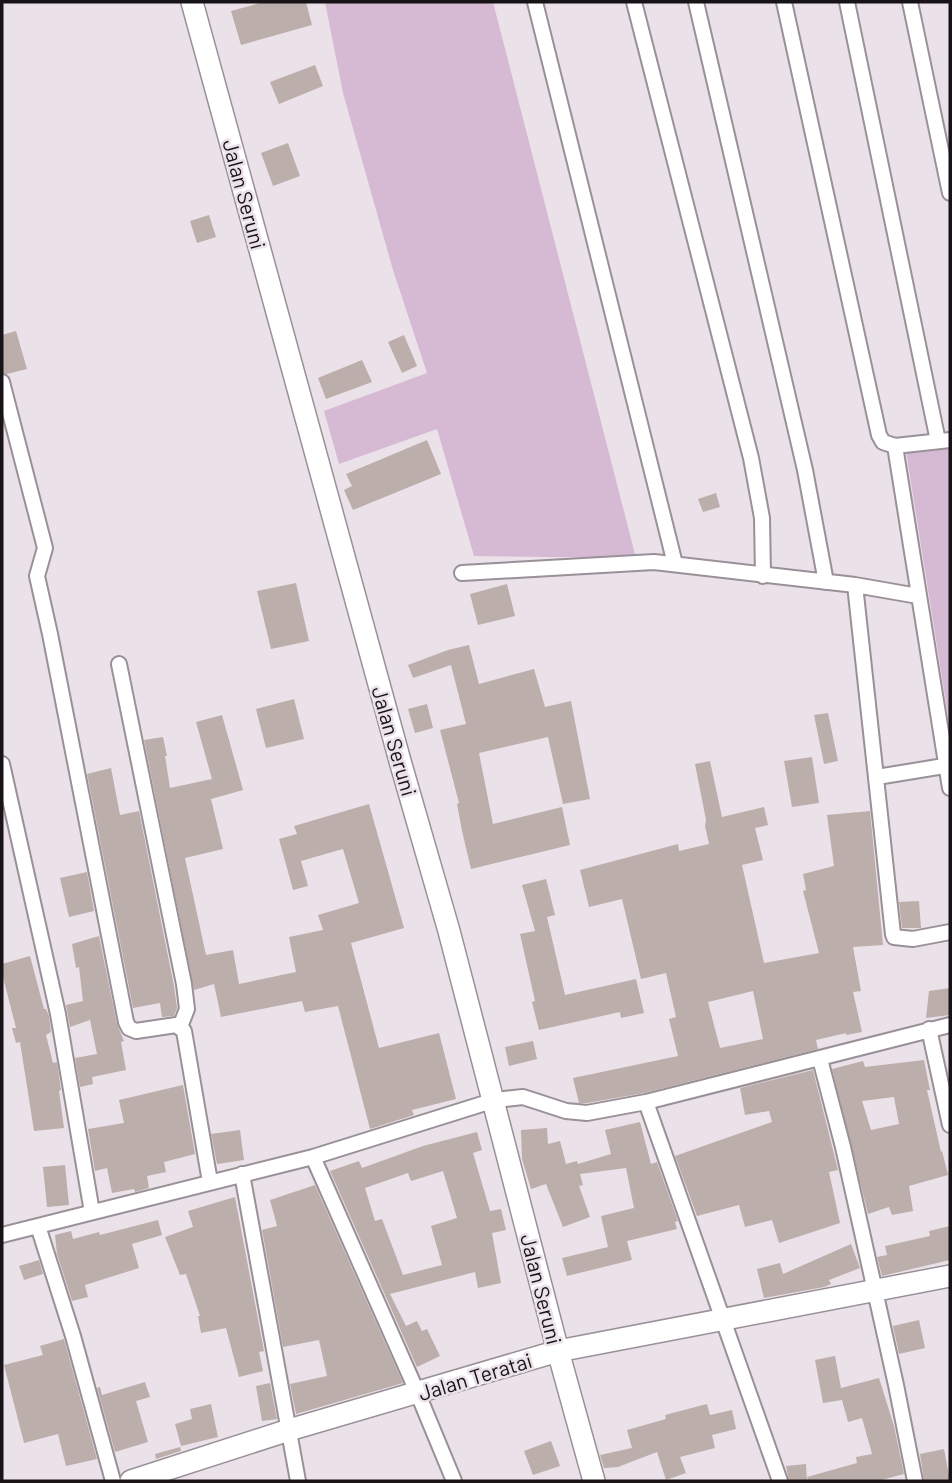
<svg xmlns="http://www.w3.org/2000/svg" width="952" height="1483" font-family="Barlow,sans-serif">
  <rect width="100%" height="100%" fill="#ebe1e9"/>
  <path fill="#d6bad3" d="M 325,2 L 493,2 L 636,558 L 474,556 L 437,429 L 339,464 L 324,411 L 427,373 L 393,270 L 343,93 Z
    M 950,442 L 950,728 L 905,445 Z"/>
  <path fill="#bcaeab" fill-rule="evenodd" d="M 264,2 L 306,2 L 312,25 L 241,45 L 231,11 Z
    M 315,65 L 323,86 L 279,104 L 270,82 Z
    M 288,143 L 300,176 L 273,186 L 261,153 Z
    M 209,215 L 216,237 L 197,243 L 190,221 Z
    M 16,331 L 27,369 L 7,374 L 2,373 L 2,335 Z
    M 404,335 L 417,366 L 402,373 L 388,342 Z
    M 362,360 L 372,382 L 326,399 L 318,378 Z
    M 427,440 L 441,474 L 353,510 L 344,490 L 352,486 L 346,474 Z
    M 716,493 L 720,507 L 703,512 L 698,499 Z
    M 296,583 L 309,641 L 271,649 L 257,591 Z
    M 507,584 L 515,616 L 478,625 L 470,594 Z
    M 469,645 L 479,684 L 534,669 L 545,707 L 571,701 L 590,799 L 563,804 L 548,737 L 479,753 L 493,824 L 562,807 L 570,845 L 471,869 L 462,831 L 457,804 L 459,803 L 440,730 L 466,724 L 451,665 L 413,678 L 408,665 L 448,650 Z
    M 294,699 L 304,739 L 266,748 L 256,709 Z
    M 427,704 L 433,728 L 415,733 L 408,709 Z
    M 828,713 L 838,761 L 824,764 L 814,715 Z
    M 222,715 L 243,790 L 211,799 L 223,849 L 185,858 L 206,955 L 233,950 L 239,984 L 296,972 L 289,937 L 323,930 L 318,915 L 359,903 L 343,849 L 301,861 L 308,886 L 293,890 L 279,839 L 297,834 L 294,826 L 369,804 L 404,928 L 351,943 L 379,1048 L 439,1033 L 456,1099 L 412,1110 L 414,1115 L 370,1129 L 338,1006 L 305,1012 L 302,1001 L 221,1017 L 214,984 L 194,990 L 144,740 L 163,737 L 167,756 L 165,756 L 170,788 L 212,779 L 196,722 Z
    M 812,757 L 819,803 L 792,807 L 784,761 Z
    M 710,761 L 722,817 L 764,807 L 768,825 L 755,828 L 763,860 L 742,865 L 764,963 L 819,953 L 803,891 L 806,890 L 803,874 L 834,866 L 827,815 L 870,811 L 883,945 L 853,947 L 861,991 L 853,992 L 862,1032 L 846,1035 L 846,1033 L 816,1040 L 818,1049 L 644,1093 L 587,1103 L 579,1103 L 573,1078 L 678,1056 L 669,1019 L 676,1017 L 666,973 L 641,979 L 622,899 L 589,907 L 580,870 L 678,844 L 679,851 L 709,844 L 705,826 L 706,820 L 695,764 ZM 753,991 L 763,1039 L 720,1048 L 708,1002 Z
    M 111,768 L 120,815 L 139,811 L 174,986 L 177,1008 L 174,1016 L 162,1017 L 160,1003 L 133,1008 L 87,774 Z
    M 87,872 L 94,911 L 69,917 L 60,878 Z
    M 546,879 L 555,915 L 547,917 L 565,995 L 636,979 L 644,1013 L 621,1018 L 620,1012 L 539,1030 L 532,1002 L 535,1001 L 520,934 L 535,931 L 522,885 Z
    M 919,901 L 921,928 L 902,928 L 899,902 Z
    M 99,936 L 117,1024 L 124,1041 L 121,1042 L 126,1070 L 92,1077 L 93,1084 L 80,1087 L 75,1058 L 97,1054 L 90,1020 L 70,1027 L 66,1005 L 83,1001 L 79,967 L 76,968 L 72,944 Z
    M 30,956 L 44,1009 L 46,1009 L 49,1016 L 51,1032 L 46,1035 L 53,1063 L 57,1062 L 61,1090 L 59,1091 L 64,1128 L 34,1131 L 20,1042 L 16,1043 L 12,1028 L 16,1028 L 2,973 L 2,964 Z
    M 950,988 L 950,1015 L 926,1018 L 929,991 Z
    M 533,1041 L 537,1059 L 509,1066 L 505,1047 Z
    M 924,1060 L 930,1090 L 927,1090 L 941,1152 L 942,1151 L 948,1175 L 909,1186 L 913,1211 L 892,1215 L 889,1207 L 868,1214 L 832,1069 L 863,1061 L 865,1067 ZM 894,1097 L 899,1124 L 871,1130 L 862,1101 Z
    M 813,1070 L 838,1170 L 829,1172 L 840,1223 L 779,1243 L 772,1220 L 745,1227 L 739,1205 L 697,1216 L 675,1156 L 772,1122 L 769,1111 L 745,1115 L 740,1088 Z
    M 183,1085 L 195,1154 L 164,1162 L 166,1172 L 147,1176 L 149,1188 L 135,1192 L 134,1189 L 112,1193 L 107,1168 L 95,1171 L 88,1129 L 124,1123 L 119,1100 Z
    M 640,1122 L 651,1164 L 657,1162 L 678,1221 L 675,1222 L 677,1229 L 627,1241 L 632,1260 L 567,1276 L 562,1258 L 608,1247 L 601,1216 L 634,1208 L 626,1168 L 580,1174 L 583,1185 L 579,1186 L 590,1217 L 563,1227 L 546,1184 L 531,1189 L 522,1159 L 521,1130 L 547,1128 L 548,1144 L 560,1141 L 566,1164 L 577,1161 L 578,1164 L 611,1154 L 605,1130 Z
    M 240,1130 L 244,1160 L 217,1164 L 211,1134 Z
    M 477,1132 L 482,1150 L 473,1153 L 490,1211 L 501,1209 L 506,1230 L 492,1233 L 501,1283 L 478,1288 L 475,1272 L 390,1294 L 406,1326 L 417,1321 L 422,1331 L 427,1329 L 440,1356 L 417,1367 L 330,1171 L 359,1161 L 362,1168 L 423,1146 ZM 443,1171 L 457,1218 L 431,1226 L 442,1265 L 403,1275 L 382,1219 L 375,1221 L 365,1188 L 408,1173 L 411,1181 Z
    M 65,1165 L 69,1205 L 47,1207 L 43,1167 Z
    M 315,1185 L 403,1383 L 296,1414 L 290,1384 L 327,1376 L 319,1340 L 283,1347 L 262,1230 L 277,1226 L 270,1200 Z
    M 235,1197 L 264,1351 L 259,1352 L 263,1371 L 239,1377 L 226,1328 L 201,1333 L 198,1316 L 200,1316 L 186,1274 L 180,1275 L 165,1237 L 193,1227 L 188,1211 Z
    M 158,1220 L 162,1235 L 132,1244 L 139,1268 L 85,1285 L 88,1297 L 72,1301 L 57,1254 L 55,1235 L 71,1231 L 73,1239 L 99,1232 L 100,1235 Z
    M 950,1226 L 950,1260 L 882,1276 L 877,1257 L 887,1255 L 885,1246 L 930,1236 L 929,1231 Z
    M 851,1244 L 860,1268 L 829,1280 L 831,1284 L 824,1287 L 764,1298 L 757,1269 L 780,1263 L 783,1274 Z
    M 39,1260 L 43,1274 L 24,1280 L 19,1266 Z
    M 919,1320 L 925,1348 L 899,1354 L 893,1326 Z
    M 64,1339 L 97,1459 L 66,1466 L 58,1434 L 24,1443 L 4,1365 L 43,1355 L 40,1346 Z
    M 835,1356 L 841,1388 L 879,1378 L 894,1426 L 904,1474 L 877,1481 L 808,1481 L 807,1477 L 857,1463 L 856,1457 L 872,1454 L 862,1418 L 848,1422 L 842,1400 L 823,1403 L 815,1360 Z
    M 145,1382 L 150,1397 L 136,1401 L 148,1442 L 115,1452 L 97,1388 L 100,1387 L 102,1395 Z
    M 270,1383 L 277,1419 L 262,1421 L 256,1386 Z
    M 211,1404 L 218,1437 L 181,1446 L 175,1424 L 192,1419 L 190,1409 Z
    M 707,1404 L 710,1415 L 732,1410 L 736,1429 L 712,1435 L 715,1448 L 680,1457 L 686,1473 L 666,1480 L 657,1452 L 618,1467 L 604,1468 L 600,1455 L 632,1448 L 627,1430 L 666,1419 L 665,1415 Z
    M 551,1441 L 560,1466 L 533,1475 L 524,1451 Z
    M 180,1447 L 181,1451 L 156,1459 L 155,1454 Z
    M 944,1449 L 950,1481 L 924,1481 L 920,1454 Z
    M 806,1464 L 807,1481 L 789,1481 L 786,1466 Z"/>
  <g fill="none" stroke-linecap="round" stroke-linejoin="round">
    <g stroke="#999098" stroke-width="18">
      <path id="street" d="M 535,2 L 675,564
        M 634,2 L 751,458 L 762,518 L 763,576
        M 696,2 L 805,470 L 826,582
        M 784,2 L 879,435 L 883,442 L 895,446
        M 847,2 L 938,441
        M 910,2 L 950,193
        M 2,382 L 45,548 L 37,576 L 50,634 L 126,1022 L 129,1028 L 136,1031 L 176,1025 L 184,1031 L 210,1182
        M 950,440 L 895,446 L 950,788
        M 462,573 L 654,562 L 855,585 L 918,596
        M 855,585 L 893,934 L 894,937 L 913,939 L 950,932
        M 119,664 L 184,984 L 187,1009 L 180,1027
        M 2,764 L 58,1014 L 92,1212
        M 877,777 L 950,765
        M 929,1029 L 950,1125
        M 820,1059 L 843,1147 L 896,1385 L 915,1481
        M 646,1102 L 780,1481
        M 313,1157 L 418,1394 L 454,1481
        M 242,1174 L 298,1481
        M 38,1226 L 73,1336 L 113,1481
        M 2,1235 L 313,1157 L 495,1100 L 523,1097 L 566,1111 L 587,1113 L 646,1102 L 950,1025"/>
    </g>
    <g stroke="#999098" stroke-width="24">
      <path id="secondary" d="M 192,2 L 400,761 L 449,931 L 558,1351 L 594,1481
        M 131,1481 L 289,1430 L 558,1351 L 950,1276"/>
    </g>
    <use href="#street" stroke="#fff" stroke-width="14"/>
    <use href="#secondary" stroke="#fff" stroke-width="21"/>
  </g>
  <g text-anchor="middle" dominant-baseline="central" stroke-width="5" stroke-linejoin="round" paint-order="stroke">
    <g font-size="21" fill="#171316" stroke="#ebe1e9">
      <text transform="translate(245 194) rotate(75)">Jalan Seruni</text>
      <text transform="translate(395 741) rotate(74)">Jalan Seruni</text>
      <text transform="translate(542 1289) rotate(76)">Jalan Seruni</text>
      <text transform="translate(475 1376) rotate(-17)">Jalan Teratai</text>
    </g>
  </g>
  <rect width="952" height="1483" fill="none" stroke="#171316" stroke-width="7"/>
</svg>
